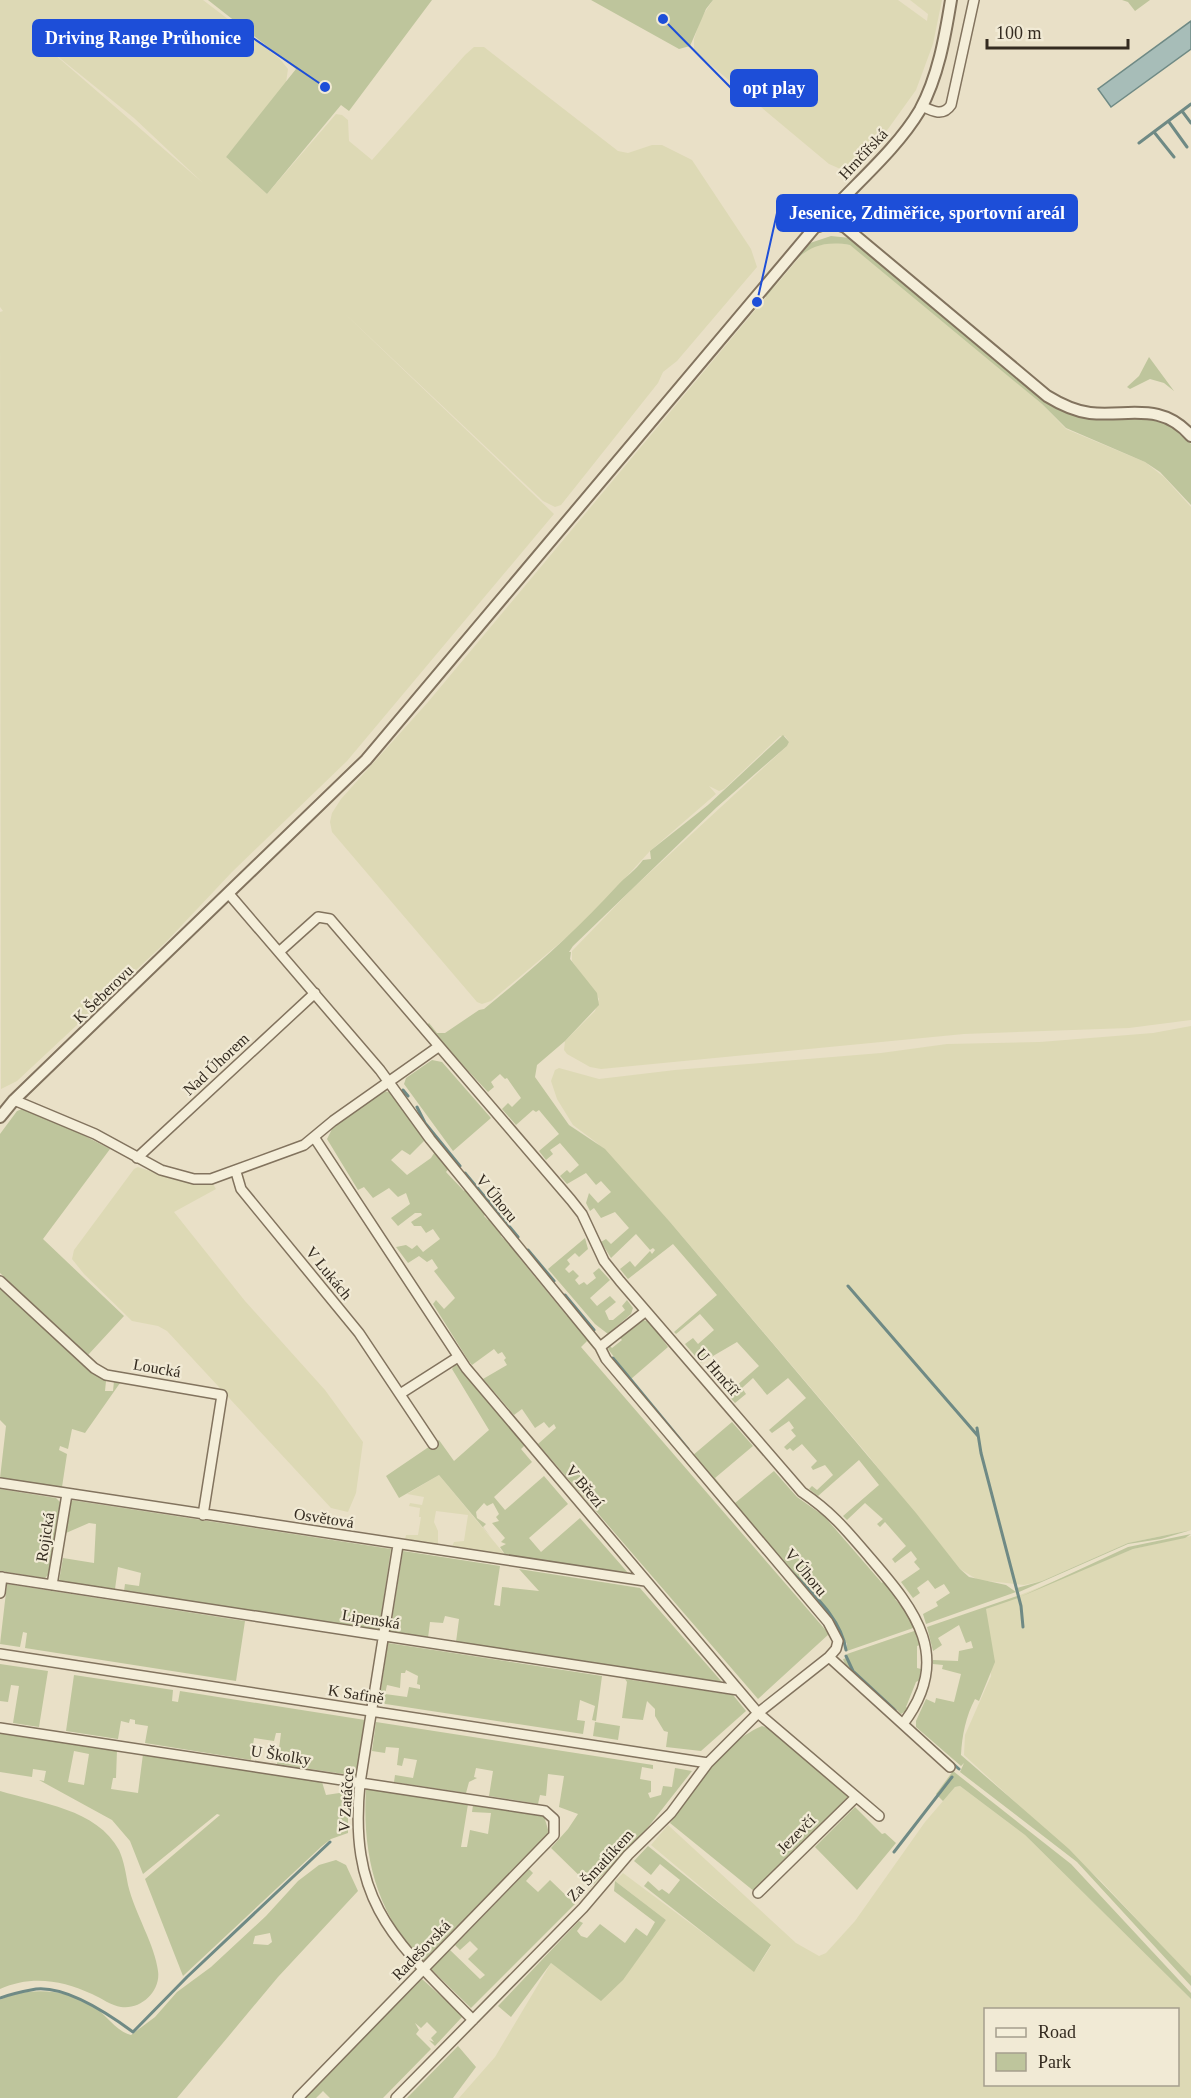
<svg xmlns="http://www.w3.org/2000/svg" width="1191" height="2098" font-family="Georgia,serif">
  <rect width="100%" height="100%" fill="#e9e0c7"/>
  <path fill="#ddd9b5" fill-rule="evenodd" d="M 0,0 L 203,0 L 280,59 L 288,69 L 286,83 L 226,157 L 267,194 L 336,114 L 342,115 L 348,120 L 349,141 L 372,160 L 465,55 L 474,47 L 484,47 L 618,151 L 628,153 L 652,145 L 662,145 L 692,160 L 751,249 L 757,267 L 677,361 L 663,372 L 658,383 L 627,422 L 561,505 L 555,507 L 543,501 L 342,311 L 554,514 L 347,761 L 232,872 L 166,942 L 17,1081 L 1,1089 L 0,312 L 3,311 L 0,307 ZM 46,47 L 134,118 L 203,183 Z
    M 713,0 L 898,0 L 927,21 L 928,14 L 910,0 L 942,0 L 933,44 L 916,90 L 888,129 L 852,168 L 845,171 L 829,164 L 694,51 L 694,39 L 701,18 Z
    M 834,242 L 850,245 L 864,254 L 1042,404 L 1066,429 L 1145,462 L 1164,477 L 1191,507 L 1191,1020 L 1129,1028 L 964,1034 L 601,1069 L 590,1067 L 567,1054 L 564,1050 L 565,1041 L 595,1011 L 599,999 L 572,961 L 572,951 L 631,890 L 787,746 L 789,742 L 785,736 L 780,736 L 724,789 L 719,791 L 709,786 L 716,794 L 650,851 L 586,921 L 491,1001 L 482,1004 L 477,1002 L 332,832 L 330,822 L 332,813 L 341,799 L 428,702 L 797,260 L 811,247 Z
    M 1191,1026 L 1191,1530 L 1128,1543 L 1042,1581 L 1024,1585 L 978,1580 L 960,1569 L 867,1454 L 670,1222 L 597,1143 L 573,1125 L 557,1099 L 551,1081 L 555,1070 L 559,1068 L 599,1079 L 675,1070 L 881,1053 L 947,1044 L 1040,1042 L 1153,1033 Z
    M 138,1167 L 171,1178 L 213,1184 L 216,1189 L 174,1212 L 245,1301 L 325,1390 L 363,1442 L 356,1493 L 348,1512 L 331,1508 L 167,1331 L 158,1326 L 132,1321 L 84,1274 L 72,1259 L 74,1250 L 134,1169 Z
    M 439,1475 L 506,1556 L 452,1547 L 454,1542 L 464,1541 L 468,1515 L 436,1511 L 434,1522 L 438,1531 L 438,1545 L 405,1540 L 406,1535 L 418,1535 L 421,1517 L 419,1517 L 420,1508 L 409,1506 L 410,1503 L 422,1505 L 424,1497 L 407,1494 Z
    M 1191,1536 L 1191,1977 L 1101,1881 L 964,1755 L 965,1735 L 991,1676 L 986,1609 L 1133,1549 Z
    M 960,1786 L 1025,1835 L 1191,1999 L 1191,2098 L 459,2098 L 495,2057 L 551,1963 L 601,2000 L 666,1920 L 615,1881 L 623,1873 L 754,1971 L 757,1968 L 771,1946 L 651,1845 L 668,1825 L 796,1943 L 819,1956 L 826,1953 L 855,1921 L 925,1822 L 955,1787 ZM 986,2010 L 1178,2010 L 1178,2084 L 986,2084 Z"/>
  <path fill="#bec59c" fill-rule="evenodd" d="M 208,0 L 432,0 L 349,111 L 341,105 L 267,194 L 226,157 L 296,69 Z
    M 591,0 L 713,0 L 706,9 L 690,46 L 679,49 Z
    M 1122,0 L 1150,0 L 1135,11 L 1128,2 Z
    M 831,236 L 850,238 L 1055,407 C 1100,429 1159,399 1191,444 L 1191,505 L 1160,472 L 1145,462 L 1066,428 L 1042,404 L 850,245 C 803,237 793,265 766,297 L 761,293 L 804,245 Z
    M 1149,357 L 1174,391 L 1164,383 L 1150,379 L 1130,389 L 1127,387 L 1139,376 Z
    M 783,735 L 789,742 L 787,746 L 717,807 L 573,946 L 569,952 L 571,952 L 570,959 L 597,993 L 599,1005 L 565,1041 L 537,1065 L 535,1077 L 569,1125 L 605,1149 L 670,1222 L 916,1513 L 960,1569 L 969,1577 L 1006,1585 L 1016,1592 L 926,1624 L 923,1614 L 938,1606 L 936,1602 L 950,1593 L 944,1584 L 935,1589 L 928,1580 L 917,1588 L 920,1593 L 913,1598 L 901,1582 L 920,1569 L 914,1562 L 917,1559 L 911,1551 L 895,1563 L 892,1559 L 906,1546 L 885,1522 L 880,1527 L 877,1524 L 883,1519 L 865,1503 L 847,1520 L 843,1516 L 879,1485 L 859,1460 L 818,1496 L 809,1489 L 812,1486 L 817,1490 L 833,1475 L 825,1465 L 813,1470 L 811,1467 L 817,1461 L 802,1444 L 793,1451 L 790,1448 L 787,1450 L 784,1447 L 796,1436 L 791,1430 L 794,1428 L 789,1421 L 772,1433 L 769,1430 L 806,1398 L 788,1378 L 767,1395 L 753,1378 L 742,1388 L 746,1394 L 735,1403 L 727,1394 L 759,1366 L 737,1342 L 701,1363 L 685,1344 L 693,1338 L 698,1344 L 714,1330 L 700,1314 L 676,1334 L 674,1332 L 717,1295 L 673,1244 L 628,1279 L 620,1269 L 630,1261 L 635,1267 L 650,1251 L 652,1254 L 655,1250 L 653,1248 L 650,1250 L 636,1234 L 611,1258 L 601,1242 L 606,1239 L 611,1244 L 629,1228 L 615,1212 L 601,1218 L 594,1208 L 590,1211 L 586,1203 L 589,1193 L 598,1203 L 611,1192 L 601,1181 L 596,1185 L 586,1173 L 567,1184 L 560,1176 L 567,1170 L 570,1173 L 579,1165 L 560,1143 L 550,1150 L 553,1154 L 546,1160 L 539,1151 L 559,1134 L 539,1110 L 536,1112 L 533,1110 L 516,1125 L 502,1109 L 508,1103 L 512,1107 L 521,1098 L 507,1078 L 505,1079 L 500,1074 L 491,1082 L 494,1087 L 488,1092 L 426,1026 L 429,1023 L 437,1033 L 445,1033 L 479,1010 L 484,1009 C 531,971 576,931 617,886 C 625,877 636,870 643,860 L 651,859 L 650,851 L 708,805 Z
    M 432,1060 L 442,1062 L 491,1118 L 453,1151 L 404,1084 L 406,1078 Z
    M 384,1091 L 393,1093 L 426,1139 L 410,1155 L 402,1150 L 391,1160 L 407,1175 L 431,1158 L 436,1150 L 449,1168 L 446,1172 L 464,1191 L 467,1189 L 486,1213 L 484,1216 L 488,1220 L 491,1217 L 503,1234 L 501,1236 L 504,1239 L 506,1238 L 523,1258 L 517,1255 L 567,1316 L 571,1314 L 591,1341 L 594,1349 L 587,1341 L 581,1347 L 829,1634 L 758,1699 L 538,1444 L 556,1428 L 554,1424 L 549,1428 L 544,1422 L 535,1428 L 522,1409 L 514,1415 L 483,1379 L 507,1365 L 504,1360 L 506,1358 L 502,1352 L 498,1354 L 494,1349 L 472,1365 L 468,1360 L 433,1304 L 436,1300 L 444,1309 L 455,1298 L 434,1271 L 438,1268 L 432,1259 L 427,1262 L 419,1256 L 408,1263 L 396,1247 L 406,1245 L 412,1249 L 417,1245 L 423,1252 L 440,1239 L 433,1229 L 426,1233 L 421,1226 L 414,1226 L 411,1222 L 422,1215 L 421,1213 L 415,1213 L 398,1226 L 391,1218 L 410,1204 L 406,1193 L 398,1197 L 389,1188 L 373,1198 L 364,1187 L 358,1190 L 327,1139 L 333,1127 Z
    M 22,1109 L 58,1122 L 110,1149 L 43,1239 L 124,1316 L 88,1355 L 0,1273 L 0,1134 L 17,1111 Z
    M 585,1238 L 588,1249 L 579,1257 L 575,1253 L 567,1260 L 570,1264 L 565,1269 L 569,1273 L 573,1270 L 579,1276 L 575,1280 L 579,1285 L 584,1282 L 587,1285 L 596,1278 L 593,1273 L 599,1268 L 610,1280 L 590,1298 L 597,1306 L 610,1296 L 616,1302 L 605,1311 L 609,1320 L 613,1320 L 625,1310 L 622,1306 L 627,1300 L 633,1308 L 631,1314 L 608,1334 L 595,1324 L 548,1269 Z
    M 0,1288 L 90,1372 L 106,1381 L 105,1391 L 113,1391 L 114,1381 L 120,1383 L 85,1433 L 72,1429 L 68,1449 L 60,1446 L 59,1450 L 67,1454 L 62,1487 L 0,1478 L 6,1426 L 0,1420 Z
    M 643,1320 L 650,1322 L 668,1347 L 631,1379 L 608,1349 L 610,1346 L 612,1348 L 622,1340 L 620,1338 Z
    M 455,1365 L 459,1365 L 527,1443 L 521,1449 L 532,1462 L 494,1497 L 505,1510 L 544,1476 L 568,1504 L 529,1538 L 541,1552 L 580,1518 L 629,1574 L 506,1556 L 500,1547 L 506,1544 L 501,1542 L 505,1538 L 492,1523 L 499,1521 L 496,1517 L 499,1514 L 493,1503 L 487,1506 L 484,1503 L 476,1512 L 477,1518 L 486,1524 L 483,1527 L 491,1537 L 439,1475 L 399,1498 L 386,1476 L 439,1440 L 454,1461 L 489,1430 L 452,1369 Z
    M 732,1422 L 753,1446 L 715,1478 L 735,1503 L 774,1471 L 797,1497 L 824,1516 L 882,1583 L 884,1581 L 898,1597 L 895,1599 L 901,1606 L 903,1604 L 916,1627 L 847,1651 L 847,1644 L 836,1625 L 692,1456 Z
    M 0,1489 L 56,1498 L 60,1502 L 49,1574 L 45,1578 L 0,1571 Z
    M 71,1500 L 391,1549 L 379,1630 L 124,1591 L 125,1584 L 139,1586 L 141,1573 L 118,1567 L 115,1589 L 59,1581 L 63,1558 L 94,1563 L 96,1524 L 89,1523 L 66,1533 Z
    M 1191,1530 L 1161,1539 L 1128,1544 L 1019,1592 L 1017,1588 L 1042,1581 L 1128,1543 Z
    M 1191,1534 L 1185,1538 L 1133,1549 L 1020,1597 L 1128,1547 Z
    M 403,1551 L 500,1566 L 494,1605 L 500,1606 L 502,1587 L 539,1591 L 519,1569 L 640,1588 L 722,1682 L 456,1642 L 459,1619 L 445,1616 L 443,1623 L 430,1622 L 428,1638 L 390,1632 Z
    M 7,1584 L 245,1621 L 236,1681 L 25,1648 L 27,1633 L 23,1632 L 20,1647 L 0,1644 Z
    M 1017,1596 L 1018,1598 L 986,1609 L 995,1662 L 979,1701 L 975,1699 C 966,1716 962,1735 961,1755 L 1069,1849 L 1191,1976 L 1191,1986 L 1077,1862 L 960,1772 L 964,1763 L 961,1766 L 916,1727 L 916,1721 L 926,1699 L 935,1703 L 936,1698 L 954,1702 L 961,1674 L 942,1669 L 943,1665 L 933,1664 L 933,1660 L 958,1661 L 959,1651 L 973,1648 L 971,1641 L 966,1643 L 959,1625 L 938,1638 L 942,1645 L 933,1651 L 927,1627 Z
    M 917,1630 L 920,1645 L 917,1646 L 917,1668 L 921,1669 L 920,1680 L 916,1682 L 906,1707 L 909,1709 L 901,1714 L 895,1708 L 892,1710 L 846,1667 L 843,1659 L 847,1658 L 847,1654 Z
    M 388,1643 L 602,1676 L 596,1721 L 592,1720 L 595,1706 L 580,1700 L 577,1720 L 585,1721 L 583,1734 L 379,1703 ZM 406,1670 L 418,1676 L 417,1684 L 420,1685 L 420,1689 L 409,1687 L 407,1697 L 385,1694 L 387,1685 L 400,1688 L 401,1673 L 405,1673 Z
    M 0,1664 L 48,1671 L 39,1727 L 13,1723 L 19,1686 L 11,1685 L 8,1702 L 0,1701 Z
    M 74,1675 L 173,1690 L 172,1701 L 178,1702 L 180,1691 L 365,1720 L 357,1776 L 277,1764 L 281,1733 L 276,1733 L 274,1741 L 254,1738 L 251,1760 L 145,1743 L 148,1726 L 135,1724 L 135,1720 L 130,1719 L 129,1723 L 121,1721 L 118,1739 L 66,1731 Z
    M 625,1679 L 733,1695 L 746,1711 L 701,1751 L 666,1747 L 668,1732 L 664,1731 L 655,1716 L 655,1709 L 647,1701 L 643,1720 L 622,1718 L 627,1682 Z
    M 376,1722 L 653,1765 L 653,1769 L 642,1767 L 640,1779 L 651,1781 L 651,1792 L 648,1793 L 650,1798 L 661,1795 L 663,1786 L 672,1787 L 675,1768 L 692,1771 L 645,1831 L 591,1887 L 551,1848 L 568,1829 L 578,1814 L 559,1807 L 564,1776 L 548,1774 L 546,1796 L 540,1795 L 538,1804 L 489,1796 L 493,1771 L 476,1768 L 474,1777 L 477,1778 L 469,1782 L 466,1793 L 394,1782 L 395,1775 L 413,1778 L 417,1760 L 404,1758 L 402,1766 L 397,1765 L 399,1748 L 386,1747 L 385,1753 L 372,1751 Z
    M 595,1722 L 620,1726 L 618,1740 L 593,1736 Z
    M 762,1726 L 773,1730 L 849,1797 L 755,1892 L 670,1823 C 695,1789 722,1743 762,1726 Z
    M 0,1733 L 117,1750 L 116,1778 L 113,1778 L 111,1789 L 138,1793 L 143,1754 L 322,1782 L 326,1795 L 346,1792 L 348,1796 L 348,1833 L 331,1839 L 322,1846 L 183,1976 L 145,1879 L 220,1815 L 217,1814 L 143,1874 L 130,1841 L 112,1820 L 39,1780 L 44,1781 L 46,1771 L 33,1769 L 32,1777 L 0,1772 ZM 74,1751 L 89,1754 L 84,1785 L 68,1782 Z
    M 953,1771 L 1071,1864 L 1191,1993 L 1191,1999 L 1025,1835 L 960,1786 L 955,1787 L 943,1801 L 936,1794 Z
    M 366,1789 L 468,1804 L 461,1847 L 467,1847 L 470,1830 L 488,1834 L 491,1813 L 472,1812 L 473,1805 L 544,1816 L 549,1833 L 423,1961 C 376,1914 362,1854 366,1789 Z
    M 0,1791 C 40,1803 97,1809 119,1850 C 124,1861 126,1874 128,1885 C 135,1914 155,1945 158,1971 C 161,1991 141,2010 121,2007 C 112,2006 101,1998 92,1994 C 62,1980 31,1975 0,1989 Z
    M 855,1807 L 882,1834 L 885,1833 L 896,1843 L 857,1890 L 815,1847 Z
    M 648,1846 L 771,1945 L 754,1972 L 644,1886 L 648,1881 L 659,1891 L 662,1889 L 669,1894 L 680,1880 L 660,1864 L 651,1875 L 634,1861 Z
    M 336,1860 L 346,1865 L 358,1891 L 278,1977 L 177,2098 L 0,2098 L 0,2000 C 25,1986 71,1989 94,2006 C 106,2015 117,2032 131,2035 L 155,2017 L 177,1992 L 211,1967 L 266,1916 L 298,1881 L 319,1865 ZM 270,1933 L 272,1942 L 268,1945 L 253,1944 L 255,1936 Z
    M 529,1869 L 533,1873 L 526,1881 L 538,1892 L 550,1880 L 575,1904 L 471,2008 L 431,1969 L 450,1950 L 480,1979 L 485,1975 L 468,1959 L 478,1949 L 470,1941 L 460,1950 L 455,1945 Z
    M 615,1881 L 666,1920 L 623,1980 L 601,2001 L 551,1963 L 511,2017 L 498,2006 L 579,1921 L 583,1923 L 577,1931 L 581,1936 L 587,1938 L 600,1924 L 625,1943 L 636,1928 L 647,1936 L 655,1922 L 614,1891 Z
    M 422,1979 L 463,2016 L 435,2046 L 429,2040 L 434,2042 L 431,2038 L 437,2032 L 427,2022 L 421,2028 L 415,2023 L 419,2030 L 416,2034 L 431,2049 L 383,2098 L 330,2098 L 323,2091 L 316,2098 L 304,2098 Z
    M 458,2046 L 476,2067 L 453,2098 L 407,2098 Z"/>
  <path fill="#a7bdb8" stroke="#6f8a85" stroke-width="1.5" d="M 1191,21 L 1191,49 L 1111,107 L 1098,89 Z"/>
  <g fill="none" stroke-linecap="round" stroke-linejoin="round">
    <path stroke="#6f8a85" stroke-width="3" d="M 1182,111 L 1191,123
      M 1169,122 L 1187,147
      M 1154,132 L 1174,157
      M 1139,143 L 1191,104
      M 403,1090 L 408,1096
      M 417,1107 L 425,1123 L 460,1166
      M 465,1173 L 518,1237
      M 528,1250 L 554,1281
      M 848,1286 L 978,1436
      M 565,1295 L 594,1330
      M 613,1358 L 688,1449
      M 977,1428 L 981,1453 L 1021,1606 L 1023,1627
      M 787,1567 C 809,1591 841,1616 846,1650
      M 846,1656 L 853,1671 L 895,1710
      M 914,1729 L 959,1769
      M 894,1852 L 952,1777
      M 0,1998 C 11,1994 25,1991 36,1989 C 67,1986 110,2015 133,2032 L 187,1977 L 330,1842"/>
    <g stroke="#82735e" stroke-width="12">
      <path id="minor" d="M 922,106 C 932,111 943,117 951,105 L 974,0
        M 229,894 L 380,1070 L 430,1139 L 600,1347 L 606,1359 L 828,1622 L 838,1641 L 836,1649 L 829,1657 L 758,1713 L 708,1763 L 671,1813 L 628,1855 L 583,1908 L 396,2098
        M 279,952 L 318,917 L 330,919 L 571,1200 L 582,1214 L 604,1261 L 620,1281 L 802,1492 C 833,1513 847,1531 871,1559 C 916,1611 953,1658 903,1724
        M 14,1100 L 95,1134 L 161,1170 L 194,1179 L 211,1179 L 304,1145 L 333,1121 L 438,1047
        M 314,1137 L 466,1368 L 758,1713 L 879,1816
        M 137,1158 L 315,993
        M 236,1172 L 241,1189 L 359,1333 L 433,1444
        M 0,1281 L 94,1368 L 106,1375 L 222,1395 L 203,1515
        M 600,1347 L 646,1311
        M 400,1394 L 458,1357
        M 0,1483 L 645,1581
        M 398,1545 L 360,1783 C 348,1903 395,1941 473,2020
        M 0,1577 L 738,1690
        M 52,1585 L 67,1494
        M 0,1593 L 2,1577
        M 0,1654 L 708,1763
        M 829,1657 L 950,1767
        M 0,1728 L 545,1811 L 554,1819 L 554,1835 L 298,2098
        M 758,1893 L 856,1797"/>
    </g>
    <g stroke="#82735e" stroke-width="14">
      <path id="tertiary" d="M 827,222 L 832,210 C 861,179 898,147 920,110 C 938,77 945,37 951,0
        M 0,1117 L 14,1100 L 366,760 L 815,227 L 831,222 L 845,227 L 1047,396 C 1060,404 1074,411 1090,413 C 1128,417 1161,401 1191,436"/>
    </g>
    <use href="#minor" stroke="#f4eed9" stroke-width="9"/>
    <use href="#tertiary" stroke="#f4eed9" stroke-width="10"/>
  </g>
  <g text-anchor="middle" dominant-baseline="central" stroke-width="4.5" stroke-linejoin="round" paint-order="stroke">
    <g font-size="16" fill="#342b20" stroke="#f1ead5">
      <text transform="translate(863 154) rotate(-47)">Hrnčířská</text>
      <text transform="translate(103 994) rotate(-44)">K Šeberovu</text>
      <text transform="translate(216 1064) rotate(-43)">Nad Úhorem</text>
      <text transform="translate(497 1198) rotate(51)">V Úhoru</text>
      <text transform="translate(329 1273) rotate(51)">V Lukách</text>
      <text transform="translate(157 1368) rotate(10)">Loucká</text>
      <text transform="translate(718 1372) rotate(49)">U Hrnčíř</text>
      <text transform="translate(585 1486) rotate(50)">V Březí</text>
      <text transform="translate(324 1518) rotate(9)">Osvětová</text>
      <text transform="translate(45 1537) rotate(-81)">Rojická</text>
      <text transform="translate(806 1572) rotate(50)">V Úhoru</text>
      <text transform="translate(371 1619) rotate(9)">Lipenská</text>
      <text transform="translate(356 1694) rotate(9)">K Safině</text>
      <text transform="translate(281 1755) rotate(9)">U Školky</text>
      <text transform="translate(346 1800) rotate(-86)">V Zatáčce</text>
      <text transform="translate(796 1834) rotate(-45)">Jezevčí</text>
      <text transform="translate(600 1865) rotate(-48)">Za Šmatlíkem</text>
      <text transform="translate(421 1950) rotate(-46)">Radešovská</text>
    </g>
  </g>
  <path fill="none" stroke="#1d4ed8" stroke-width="2" d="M325 87L253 38M663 19L731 88M757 302L777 213"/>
  <g fill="#1d4ed8" stroke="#f1ead5" stroke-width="2">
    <circle cx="325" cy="87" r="6"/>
    <circle cx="663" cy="19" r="6"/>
    <circle cx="757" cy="302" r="6"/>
  </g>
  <g fill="#1d4ed8" stroke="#1d4ed8" stroke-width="2">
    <rect x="33" y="20" width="220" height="36" rx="6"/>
    <rect x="731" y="70" width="86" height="36" rx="6"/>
    <rect x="777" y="195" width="300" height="36" rx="6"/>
  </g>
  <g font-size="18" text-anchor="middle" font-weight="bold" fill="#fff">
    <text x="143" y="44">Driving Range Průhonice</text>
    <text x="774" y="94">opt play</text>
    <text x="927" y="219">Jesenice, Zdiměřice, sportovní areál</text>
  </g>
  <rect x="984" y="2008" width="195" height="78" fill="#f1ead5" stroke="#a59e8d" stroke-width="1.5"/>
  <rect x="996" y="2028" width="30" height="9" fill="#f4eed9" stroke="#a59e8d" stroke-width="1.5"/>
  <text x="1038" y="2038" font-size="18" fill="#342b20">Road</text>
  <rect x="996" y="2053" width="30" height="18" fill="#bec59c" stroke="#a59e8d" stroke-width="1.5"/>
  <text x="1038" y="2068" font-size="18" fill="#342b20">Park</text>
  <path d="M987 39v9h141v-9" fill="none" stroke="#342b20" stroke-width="3"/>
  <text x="996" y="39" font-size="18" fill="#342b20" stroke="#f1ead5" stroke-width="4.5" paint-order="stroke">100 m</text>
</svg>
